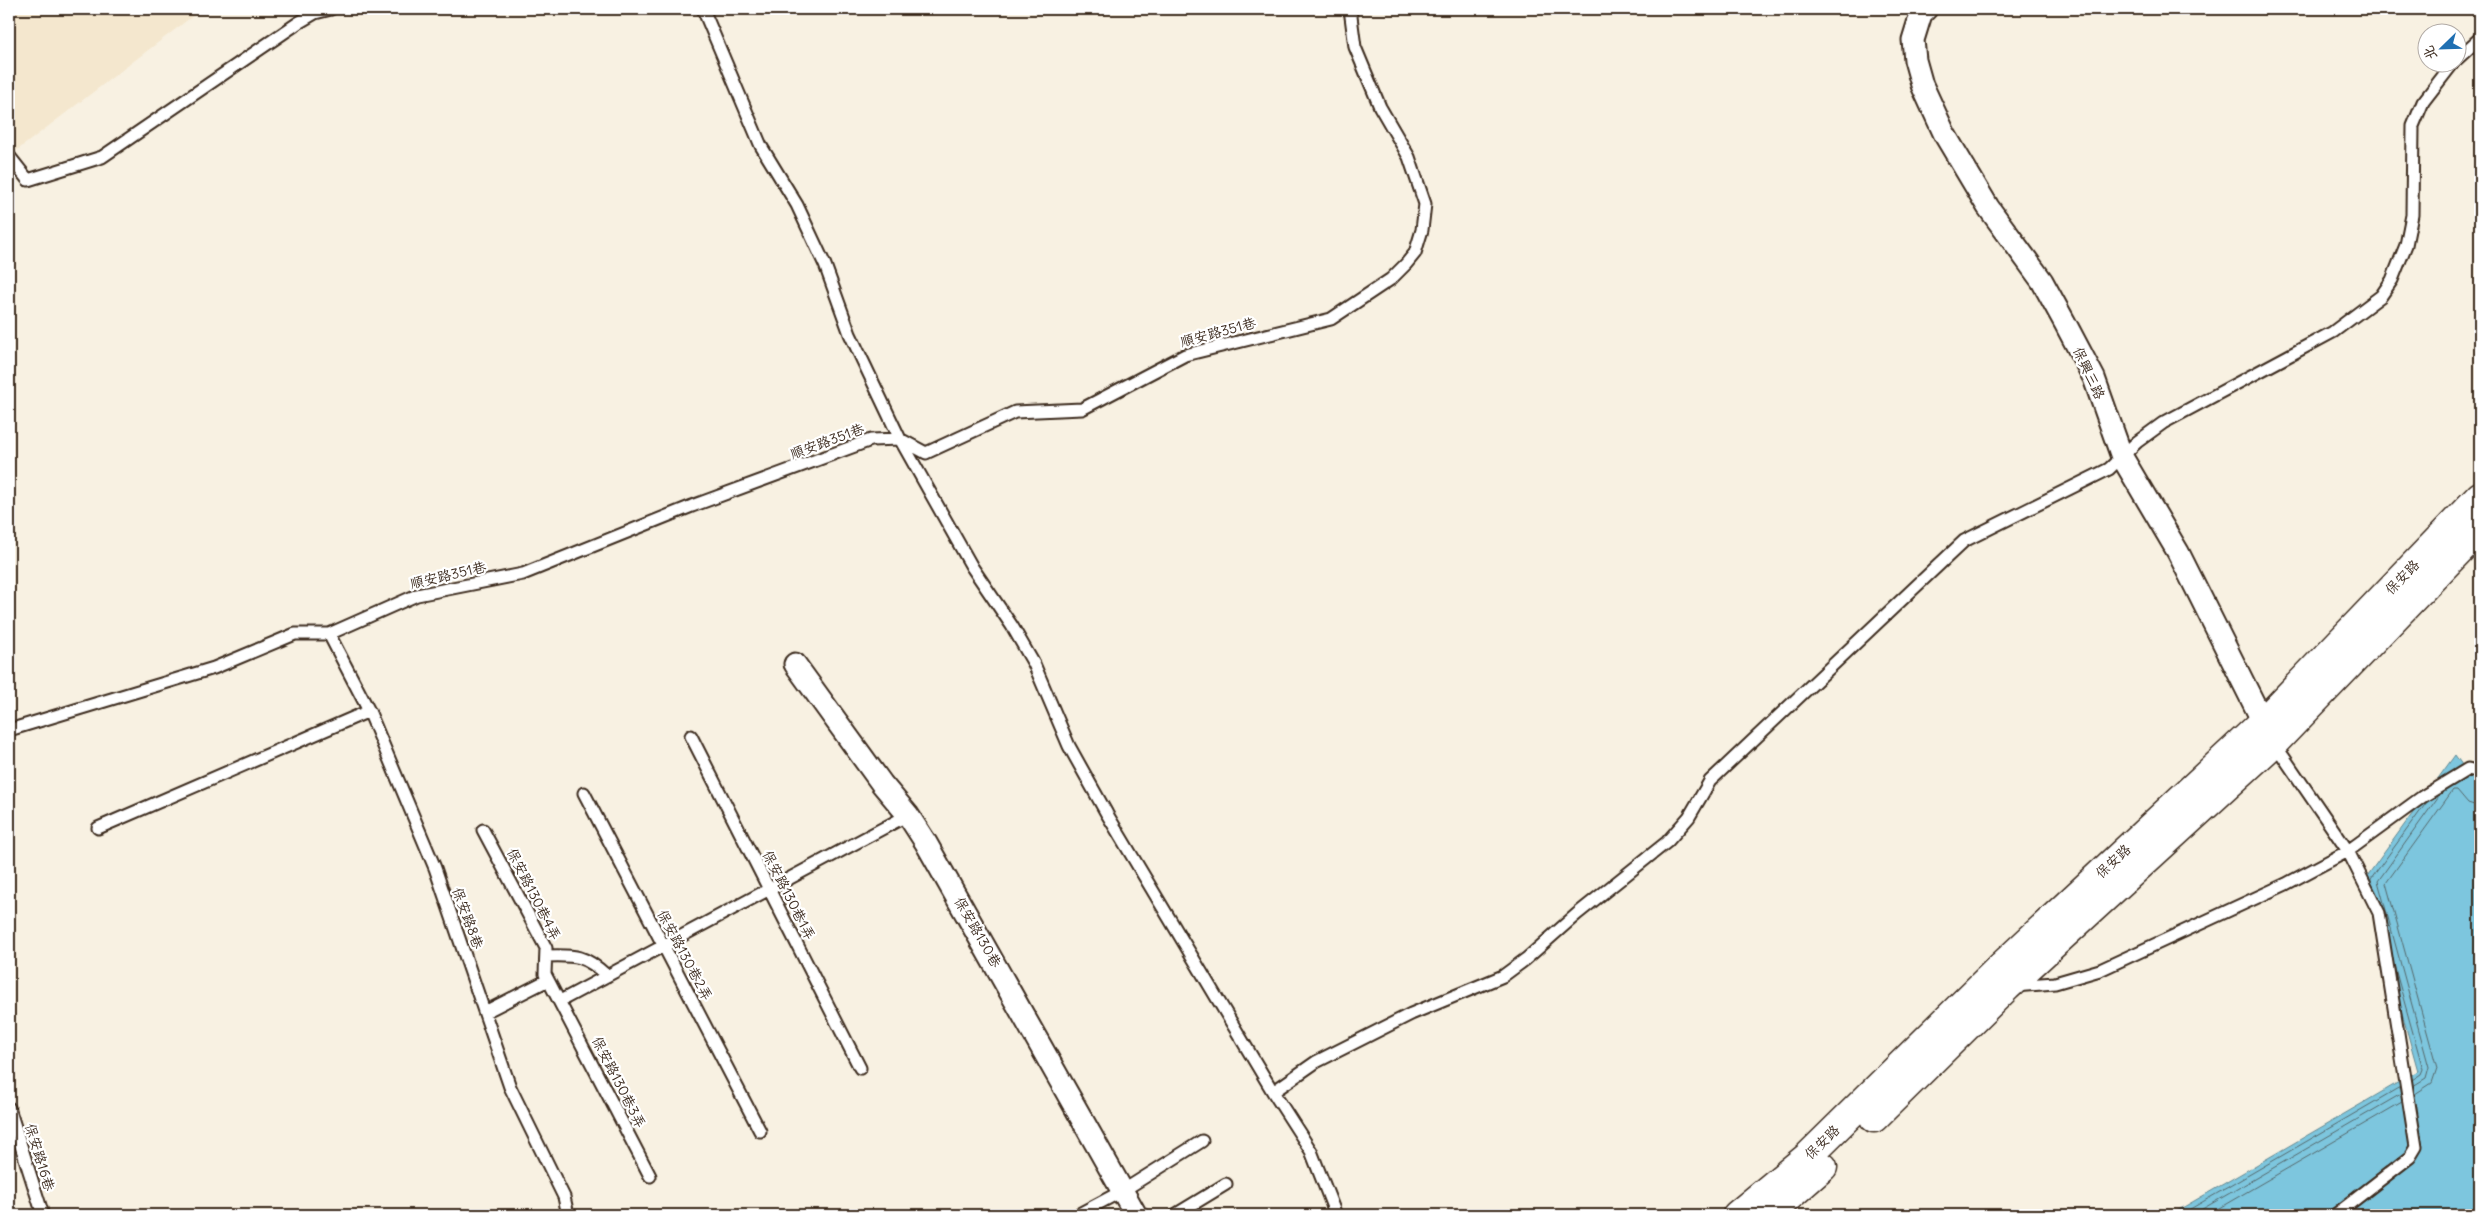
<svg xmlns="http://www.w3.org/2000/svg" width="2489" height="1224" font-family="Delius,'LXGW WenKai TC',sans-serif">
  <rect width="100%" height="100%" fill="#f8f1e2"/>
  <filter id="ink" filterUnits="userSpaceOnUse"><feTurbulence type="fractalNoise" baseFrequency=".02" numOctaves="2"/><feDisplacementMap in="SourceGraphic" scale="10" xChannelSelector="R" yChannelSelector="G"/><feConvolveMatrix kernelMatrix="1 2 1 2 8 2 1 2 1" color-interpolation-filters="sRGB"/></filter>
  <g filter="url(#ink)">
    <path fill="#f4e7ce" d="M 9,9 L 202,9 L 12,154 L 9,149 Z"/>
    <path fill="#7dc6de" stroke="#638891" d="M 2455,755 L 2480,790 L 2480,1215 L 2170,1215 L 2418,1071 L 2365,879 Z"/>
    <g fill="none" stroke-linecap="round" stroke-linejoin="round">
      <path stroke="#55686b" stroke-width="1" d="M 2371,882 L 2371,879 L 2427,802
        M 2394,965 L 2423,1069 L 2421,1074 L 2412,1080
        M 2413,1086 L 2426,1078 L 2429,1067 L 2378,881 L 2441,793
        M 2415,1094 L 2432,1083 L 2437,1068 L 2386,883 L 2453,790 L 2457,790 L 2468,803 L 2480,807
        M 2180,1215 L 2400,1087
        M 2192,1215 L 2401,1094
        M 2207,1215 L 2402,1102"/>
      <g stroke="#3b2a1e" stroke-width="15">
        <path id="lane" d="M 703,9 L 761,146 L 797,205 L 825,265 L 850,334 L 900,439 L 972,567 L 1012,626 L 1034,664 L 1069,746 L 1107,814 L 1273,1092 L 1311,1151 L 1336,1215
          M 2456,60 L 2480,38
          M 9,156 L 28,180 L 102,157 L 298,23 L 315,13 L 331,9
          M 329,634 L 369,711 L 435,868 L 510,1087 L 564,1197 L 568,1215
          M 9,730 L 214,668 L 295,634 L 329,634 L 417,595 L 523,574 L 692,506 L 871,440 L 900,439 L 926,453 L 1015,412 L 1082,409 L 1185,355 L 1331,319 L 1391,279 L 1406,264 L 1415,253 L 1422,230 L 1425,204 L 1409,157 L 1380,107 L 1355,47 L 1350,9
          M 691,736 L 860,1068
          M 2274,743 L 2348,851 L 2379,913 L 2416,1147 L 2410,1157 L 2335,1215
          M 584,793 L 760,1131
          M 98,828 L 369,711
          M 483,830 L 546,948 L 545,974 L 650,1176
          M 547,956 C 576,955 585,955 607,976
          M 2014,986 L 2055,983 L 2100,970 L 2286,884 L 2348,851 L 2422,797 L 2468,769 L 2480,772
          M 560,1001 L 908,815
          M 485,1012 L 548,980
          M 1273,1092 L 1316,1062 L 1411,1014 L 1503,976 L 1526,959 L 1577,914 L 1667,842 L 1689,817 L 1710,781 L 1964,541 L 2109,469 L 2137,442 L 2163,423 L 2333,332 L 2381,296 L 2392,280 L 2406,245 L 2412,215 L 2413,126 L 2423,102 L 2454,62
          M 9,1108 L 43,1215
          M 1077,1215 L 1124,1190 L 1202,1141
          M 1175,1215 L 1226,1184"/>
      </g>
      <g stroke="#3b2a1e" stroke-width="25">
        <path id="street" d="M 1926,9 L 1921,14 L 1913,40 L 1915,60 L 1922,85 L 1945,135 L 1988,207 L 2042,281 L 2065,323 L 2094,378 L 2122,457 L 2178,552 L 2269,734
          M 795,664 L 882,784 L 908,815 L 926,843 L 1136,1215"/>
      </g>
      <g stroke="#3b2a1e" stroke-width="31">
        <path id="primary" d="M 1874,1118 L 2007,987 L 2274,743 L 2480,529
          M 1737,1215 L 1807,1157 L 1996,971 L 2262,723 L 2480,496
          M 1768,1215 L 1823,1167"/>
      </g>
      <use href="#lane" stroke="#fff" stroke-width="11"/>
      <use href="#street" stroke="#fff" stroke-width="21"/>
      <use href="#primary" stroke="#fff" stroke-width="28"/>
    </g>
  </g>
  <g text-anchor="middle" dominant-baseline="central" stroke-width="4.5" stroke-linejoin="round" paint-order="stroke">
    <g font-size="14" fill="#3b2a1e" stroke="#fff">
      <text transform="translate(1218 332) rotate(-15)">順安路351巷</text>
      <text transform="translate(2089 373) rotate(65)">保興三路</text>
      <text transform="translate(827 441) rotate(-20)">順安路351巷</text>
      <text transform="translate(448 575) rotate(-13)">順安路351巷</text>
      <text transform="translate(2402 577) rotate(-46)">保安路</text>
      <text transform="translate(2113 861) rotate(-43)">保安路</text>
      <text transform="translate(534 894) rotate(63)">保安路130巷4弄</text>
      <text transform="translate(789 895) rotate(63)">保安路130巷1弄</text>
      <text transform="translate(468 918) rotate(70)">保安路8巷</text>
      <text transform="translate(978 932) rotate(60)">保安路130巷</text>
      <text transform="translate(685 955) rotate(62)">保安路130巷2弄</text>
      <text transform="translate(619 1082) rotate(63)">保安路130巷3弄</text>
      <text transform="translate(1822 1142) rotate(-44)">保安路</text>
      <text transform="translate(40 1157) rotate(73)">保安路16巷</text>
    </g>
  </g>
  <rect width="2489" height="1224" fill="none" stroke="#fff" stroke-width="30"/>
  <rect x="15" y="15" width="2459" height="1194" fill="none" stroke="#3b2a1e" stroke-width="2" filter="url(#ink)"/>
  <g transform="translate(2442 48) rotate(247)"><circle r="24" fill="#ffffff" stroke="#b1aaa5"/>
  <path d="M0-4L9 19L0 12L-9 19Z" fill="#1f6fb2"/>
  <text y="-8" font-size="14" font-weight="bold" text-anchor="middle" fill="#3b2a1e">北</text>
  </g>
</svg>
